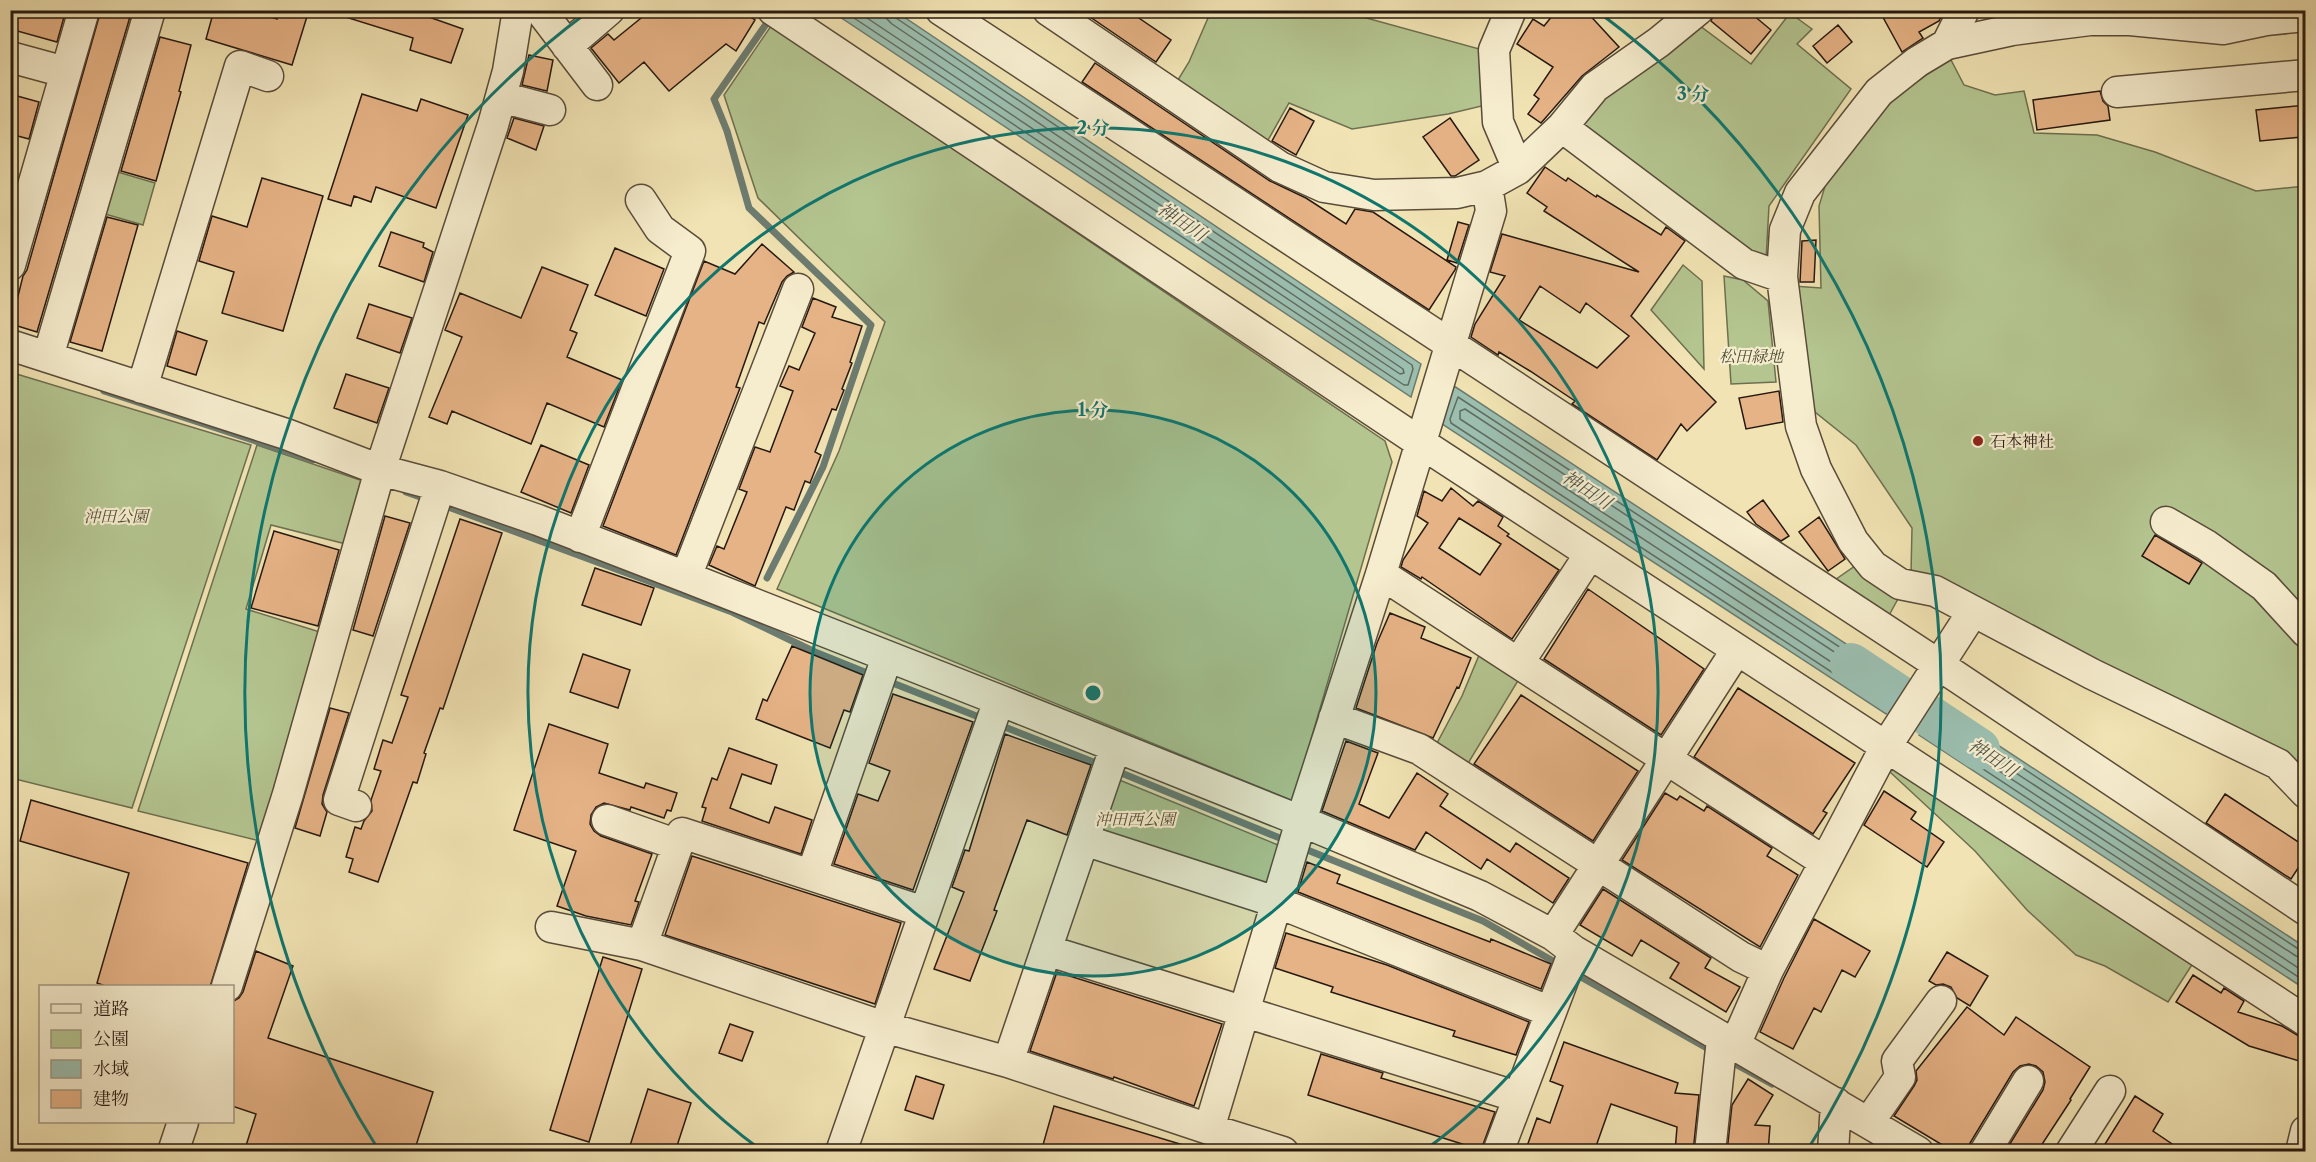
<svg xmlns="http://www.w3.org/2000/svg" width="2316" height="1162" font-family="'Libre Caslon Text','Noto Serif JP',serif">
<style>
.green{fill:#b4c590;stroke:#6d6f50;stroke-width:1.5}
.water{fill:#9bbeaf;stroke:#6c7c70;stroke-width:1.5}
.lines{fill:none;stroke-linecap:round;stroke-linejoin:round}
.shore{stroke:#606c60;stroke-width:1.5}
.stream{stroke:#6c7c70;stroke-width:7}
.river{stroke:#9bbeaf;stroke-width:42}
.building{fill:#e6b386;stroke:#261911;stroke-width:1.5;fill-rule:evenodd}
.minor-casing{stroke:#594c3a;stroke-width:33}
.minor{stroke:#f6edce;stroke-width:30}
.ring{fill:none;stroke:#0f766e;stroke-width:3}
.poi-dot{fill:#8f2418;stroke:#f6edce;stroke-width:2}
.labels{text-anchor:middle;stroke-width:4.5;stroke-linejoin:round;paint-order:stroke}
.park-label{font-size:16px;font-style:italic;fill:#514d37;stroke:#f6edce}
.poi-label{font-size:16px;fill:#261911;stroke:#f6edce;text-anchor:start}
.water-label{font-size:18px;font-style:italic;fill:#4f5348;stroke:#f6edce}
.centre{fill:#0f766e;stroke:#f6edce;stroke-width:3}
.ring-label{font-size:18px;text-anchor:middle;font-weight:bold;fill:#0f766e;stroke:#f6edce;stroke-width:4.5;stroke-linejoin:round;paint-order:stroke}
</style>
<rect width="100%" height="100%" fill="#f1e3b3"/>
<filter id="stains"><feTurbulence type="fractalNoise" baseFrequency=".00333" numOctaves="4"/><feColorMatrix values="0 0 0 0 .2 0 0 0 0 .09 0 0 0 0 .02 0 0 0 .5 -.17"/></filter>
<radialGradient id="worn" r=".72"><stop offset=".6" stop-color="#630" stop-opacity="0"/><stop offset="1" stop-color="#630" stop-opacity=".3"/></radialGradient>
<path class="green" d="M 1211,11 L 1341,11 L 1483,50 L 1486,105 L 1448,114 L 1352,129 L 1289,103 L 1263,149 L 1173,88 L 1189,62 Z
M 1790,13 L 1812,29 L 1797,44 L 1851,89 L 1769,206 L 1766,260 L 1749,257 L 1572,125 L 1614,81 L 1700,26 L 1751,64 Z
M 771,26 L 1385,441 L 1392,462 L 1293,801 L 777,589 L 839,451 L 885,322 L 758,198 L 724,95 Z
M 1950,58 L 1964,85 L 1995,95 L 2024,91 L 2034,133 L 2097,135 L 2155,152 L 2256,191 L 2305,186 L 2305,782 L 1911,574 L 1912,528 L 1856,445 L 1815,412 L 1802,354 L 1793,286 L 1821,288 L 1819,206 L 1829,173 L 1876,111 Z
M 111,170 L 155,183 L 143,225 L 98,212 Z
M 1683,265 L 1702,281 L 1704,369 L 1651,310 Z
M 1724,276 L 1743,280 L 1768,301 L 1776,382 L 1731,384 Z
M 10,372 L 251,445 L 132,808 L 11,778 Z
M 257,445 L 363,481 L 346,544 L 271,525 L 246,609 L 323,633 L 264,842 L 138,811 Z
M 1855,566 L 1899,597 L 1887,619 L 1832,582 Z
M 1480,653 L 1519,679 L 1467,765 L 1436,745 L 1462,696 Z
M 1897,764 L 2197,957 L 2168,1002 L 2105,966 L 2076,955 L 2027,910 L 1975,851 L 1890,772 Z
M 1117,779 L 1278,845 L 1266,894 L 1094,838 Z"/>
<path class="water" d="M 831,11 L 895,11 L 1421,364 L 1411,397 Z
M 1454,386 L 1907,684 L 1886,714 L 1442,424 Z
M 1937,705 L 2305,947 L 2305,989 L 1919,735 Z"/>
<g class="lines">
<path class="shore" d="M 842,10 L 1404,385 L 1408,385 L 1413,369 L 1412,365 L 896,18 L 893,10
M 855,10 L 1400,374 L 1404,373 L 1403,369 L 892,24 L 886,18 L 885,10
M 1458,397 L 1896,684 L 1897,688 L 1886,704 L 1882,705 L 1451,423 L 1450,419 Z
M 1465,409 L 1886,686 L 1887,690 L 1884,694 L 1880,694 L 1460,419 L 1460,411 Z
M 2306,951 L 2300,950 L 1942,715 L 1938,716 L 1929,730 L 1930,734 L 2306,982
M 2306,959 L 2296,956 L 1944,726 L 1940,727 L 1940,732 L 2306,973"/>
<path class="stream" d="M 104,391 L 313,460
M 406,492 L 426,499
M 451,508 L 732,612 L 815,652 L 872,675
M 767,578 L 823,467 L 871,325 L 749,208 L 727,131 L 714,99 L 771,17
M 885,680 L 984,719
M 997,724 L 1101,765
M 1114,770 L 1287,841
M 1300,847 L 1483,921 L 1560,965
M 1572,972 L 1714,1052
M 1726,1059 L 1772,1084"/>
<path class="river" d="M 1851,664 L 1979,749"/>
</g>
<path class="building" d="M 10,10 L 66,10 L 57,42 L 10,29 Z
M 101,10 L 132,10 L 37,332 L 11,324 L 23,276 L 27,270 Z
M 214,10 L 250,10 L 277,19 L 278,10 L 309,10 L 292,65 L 206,39 Z
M 339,10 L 409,10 L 463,29 L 451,63 L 410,50 L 413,38 L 339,15 Z
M 651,10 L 740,10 L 755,20 L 736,51 L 726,44 L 669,91 L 644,62 L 619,83 L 591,48 L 608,34 L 614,40 Z
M 1080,10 L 1127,10 L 1171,40 L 1156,62 Z
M 1557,10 L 1585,10 L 1619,47 L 1582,76 L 1541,123 L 1528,114 L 1539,99 L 1534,95 L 1553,67 L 1517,44 L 1533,19 L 1544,26 Z
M 1715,10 L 1747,10 L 1771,30 L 1751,54 L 1711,21 Z
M 1879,10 L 1944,10 L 1939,21 L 1919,32 L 1923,38 L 1902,52 Z
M 1838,25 L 1852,42 L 1827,63 L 1813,46 Z
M 160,37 L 191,45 L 179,91 L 181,92 L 156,181 L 121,171 Z
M 529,55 L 553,60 L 547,91 L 522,85 Z
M 1095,63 L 1270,181 L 1306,198 L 1346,224 L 1355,209 L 1373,212 L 1456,267 L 1455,270 L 1429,310 L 1082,82 Z
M 2100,91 L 2103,101 L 2108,106 L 2110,120 L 2037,130 L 2033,100 Z
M 10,94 L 39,102 L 29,139 L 10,134 Z
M 362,94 L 417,111 L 421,99 L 468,115 L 436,208 L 376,187 L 371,202 L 354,196 L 351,206 L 328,199 Z
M 2306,105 L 2306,126 L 2301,126 L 2302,137 L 2260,141 L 2256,110 Z
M 1290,108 L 1314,121 L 1296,155 L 1272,141 Z
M 514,118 L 544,126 L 536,150 L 507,138 Z
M 1450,118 L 1479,160 L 1455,176 L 1451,176 L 1423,137 Z
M 1545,167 L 1566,181 L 1568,178 L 1596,197 L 1597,195 L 1661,235 L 1666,227 L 1685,241 L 1631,316 L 1716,402 L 1687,431 L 1681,424 L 1657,460 L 1572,404 L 1575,401 L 1530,371 L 1499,352 L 1498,355 L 1471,337 L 1475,324 L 1505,276 L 1490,272 L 1502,234 L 1639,272 L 1544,211 L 1547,207 L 1527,193 ZM 1540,286 L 1580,313 L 1586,303 L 1629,336 L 1597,368 L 1519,320 Z
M 262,178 L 323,196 L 283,331 L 222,313 L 234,272 L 199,261 L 212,216 L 247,227 Z
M 107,217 L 138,225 L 102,351 L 70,342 Z
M 1458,222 L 1469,225 L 1457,263 L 1447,260 Z
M 391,232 L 424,243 L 423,247 L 433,252 L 424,282 L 379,266 Z
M 1816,240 L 1814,282 L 1800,282 L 1802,241 Z
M 762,244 L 794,272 L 787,276 L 782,282 L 764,324 L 759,322 L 736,387 L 740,388 L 676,555 L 603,526 L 704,261 L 735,274 Z
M 615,248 L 664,269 L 646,316 L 595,295 Z
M 542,267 L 588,285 L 570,330 L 577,333 L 567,357 L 622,380 L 604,427 L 547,403 L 531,444 L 452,411 L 447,424 L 429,417 L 462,337 L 445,330 L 460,293 L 521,318 Z
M 813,298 L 836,307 L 832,317 L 862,326 L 850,362 L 852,363 L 842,389 L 844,390 L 836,410 L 832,409 L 815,452 L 821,455 L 810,483 L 805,481 L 794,510 L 786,507 L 755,586 L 709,565 L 717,546 L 724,549 L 747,492 L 739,489 L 755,447 L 770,452 L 793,391 L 780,386 L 789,366 L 799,370 L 815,333 L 802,327 Z
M 369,304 L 412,318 L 400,353 L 357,338 Z
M 177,331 L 207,341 L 196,375 L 167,366 Z
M 346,374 L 389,388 L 377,423 L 334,408 Z
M 1779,391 L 1783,422 L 1746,429 L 1739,398 Z
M 541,445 L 589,465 L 571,513 L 521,492 Z
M 1451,488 L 1473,506 L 1478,501 L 1503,517 L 1498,526 L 1509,534 L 1507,536 L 1559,570 L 1512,639 L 1422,577 L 1421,579 L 1401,567 L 1403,560 L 1428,523 L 1417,516 L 1424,491 L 1442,501 ZM 1459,518 L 1501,544 L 1480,575 L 1439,548 Z
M 1763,500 L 1789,536 L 1781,541 L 1756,524 L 1747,512 Z
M 385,516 L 410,523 L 373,636 L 353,630 Z
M 1819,517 L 1845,559 L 1828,571 L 1799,532 Z
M 460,519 L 502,533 L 443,709 L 440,708 L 424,753 L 426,754 L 417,783 L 413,782 L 378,882 L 349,872 L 353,859 L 346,857 L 355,827 L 361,829 L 364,821 L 372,811 L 371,800 L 381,771 L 374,769 L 383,740 L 392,743 L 408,697 L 401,695 Z
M 274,531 L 339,550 L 318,626 L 251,608 Z
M 2155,535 L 2202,563 L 2189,584 L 2142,556 Z
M 595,568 L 654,588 L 641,625 L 582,605 Z
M 1588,589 L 1704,669 L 1661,735 L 1544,659 Z
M 1390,613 L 1425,627 L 1421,638 L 1471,658 L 1459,688 L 1457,687 L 1433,738 L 1356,708 L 1377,643 Z
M 792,646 L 863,675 L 850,712 L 844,710 L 830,748 L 756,719 L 763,699 L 767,701 Z
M 583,654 L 630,670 L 618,708 L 570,692 Z
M 1738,688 L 1855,763 L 1823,811 L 1827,813 L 1813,834 L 1694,757 Z
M 893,694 L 973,722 L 913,890 L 834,864 L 858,794 L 878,801 L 890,771 L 869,763 Z
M 1521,695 L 1638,771 L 1593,841 L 1474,764 Z
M 330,708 L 349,713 L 323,795 L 322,804 L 327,812 L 320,836 L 295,828 Z
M 549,724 L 608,744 L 599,773 L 644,788 L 646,783 L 677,793 L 671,811 L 667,810 L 664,818 L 631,807 L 630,810 L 604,803 L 596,807 L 591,815 L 590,824 L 594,831 L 601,836 L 652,854 L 635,901 L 639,902 L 631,925 L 586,916 L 557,906 L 576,851 L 514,830 Z
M 1005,734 L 1091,765 L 1067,835 L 1027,820 L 994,910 L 997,911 L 970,981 L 934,969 L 964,892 L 952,887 L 965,850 L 969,851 Z
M 1346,741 L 1378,753 L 1359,804 L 1389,818 L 1417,773 L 1448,794 L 1440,806 L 1510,852 L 1516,843 L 1569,878 L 1553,903 L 1487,859 L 1481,869 L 1426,832 L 1415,850 L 1322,811 Z
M 729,748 L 777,765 L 771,784 L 742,774 L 730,808 L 769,823 L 775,807 L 812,820 L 801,854 L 702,821 L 706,808 L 702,807 L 712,778 L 717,780 Z
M 1884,791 L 1916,812 L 1911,819 L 1944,842 L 1927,867 L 1864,825 Z
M 1665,793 L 1677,800 L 1680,796 L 1704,811 L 1707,806 L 1772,848 L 1767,856 L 1798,875 L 1760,947 L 1622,860 Z
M 2225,794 L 2306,847 L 2306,856 L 2291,879 L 2206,823 Z
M 31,800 L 248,863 L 210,987 L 108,987 L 97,983 L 129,873 L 20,841 Z
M 692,856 L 901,923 L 875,1004 L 665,935 Z
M 1307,862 L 1340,875 L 1337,883 L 1490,942 L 1491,939 L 1551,964 L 1541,989 L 1298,892 Z
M 1603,889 L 1711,958 L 1705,968 L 1740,987 L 1726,1012 L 1670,978 L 1679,963 L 1641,940 L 1632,956 L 1580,925 Z
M 1814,919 L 1870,951 L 1855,977 L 1842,970 L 1821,1012 L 1814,1008 L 1793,1049 L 1760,1032 L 1784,978 Z
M 1286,933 L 1387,965 L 1529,1022 L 1516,1055 L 1453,1036 L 1455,1031 L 1331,992 L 1333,987 L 1275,968 Z
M 256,951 L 293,966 L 268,1038 L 433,1092 L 414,1152 L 244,1152 L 256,1114 L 232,1106 L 232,1002 L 239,998 L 243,992 Z
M 1947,952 L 1988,976 L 1970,1006 L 1957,998 L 1951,987 L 1943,984 L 1936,985 L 1929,981 Z
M 603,957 L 642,969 L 589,1142 L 550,1130 Z
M 1057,972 L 1222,1024 L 1194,1106 L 1114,1077 L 1113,1079 L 1030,1051 Z
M 2193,975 L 2221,993 L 2224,988 L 2244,1001 L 2238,1012 L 2282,1026 L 2297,1035 L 2306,1038 L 2306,1063 L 2249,1046 L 2176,1002 Z
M 1967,1007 L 2004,1035 L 2016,1017 L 2090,1067 L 2070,1099 L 2071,1100 L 2037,1152 L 2005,1152 L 2043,1090 L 2045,1082 L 2043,1072 L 2036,1066 L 2029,1064 L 2020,1066 L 2013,1072 L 1970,1143 L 1968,1152 L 1954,1152 L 1894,1116 L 1914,1086 L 1917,1080 L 1916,1071 Z
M 730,1024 L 753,1032 L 742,1061 L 719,1053 Z
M 1564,1042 L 1678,1083 L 1675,1093 L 1699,1095 L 1693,1152 L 1675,1152 L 1677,1127 L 1611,1104 L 1594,1152 L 1525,1152 L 1537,1118 L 1550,1123 L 1563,1086 L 1550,1081 Z
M 1321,1054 L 1383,1073 L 1381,1078 L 1495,1112 L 1481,1150 L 1308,1095 Z
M 916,1076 L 944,1085 L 933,1119 L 905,1110 Z
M 1748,1079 L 1773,1095 L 1755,1125 L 1770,1126 L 1768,1152 L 1727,1152 L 1732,1105 Z
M 648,1089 L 691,1103 L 675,1152 L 628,1152 Z
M 2135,1096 L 2163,1114 L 2153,1131 L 2184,1152 L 2100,1152 Z
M 1054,1106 L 1190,1147 L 1189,1152 L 1041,1152 Z"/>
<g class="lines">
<g class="minor-casing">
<path id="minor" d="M 540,10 L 597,85
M 773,10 L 1421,443 L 2306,1021
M 941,10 L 1939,665 L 2306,910
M 1048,10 L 1280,167 L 1324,187 L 1374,195 L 1457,193 L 1487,186 L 1518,169 L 1562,127 L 1595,87 L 1659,42 L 1698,10
M 1511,10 L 1494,50 L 1498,122 L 1518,169
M 2264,10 L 2266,20 L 2306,16
M 2266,20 L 2223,29 L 2130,20 L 2090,20 L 2012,30 L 1947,44 L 1917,62 L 1879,92 L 1800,193 L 1785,230 L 1782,277 L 1801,426 L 1816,469 L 1853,541 L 1873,566 L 1900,584 L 1935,591 L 2092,674 L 2278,764 L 2306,793
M 1947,44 L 1964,10
M 567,46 L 609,10
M 10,57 L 65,72
M 2117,92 L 2306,75
M 501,97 L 550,110
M 1562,127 L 1744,264 L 1782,277
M 10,265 L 84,10
M 10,345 L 286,434 L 380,470 L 440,486 L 538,520 L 686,577 L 999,700 L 1301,821 L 1480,896 L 1553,935 L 1574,951 L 1918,1152
M 48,357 L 150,10
M 142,388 L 240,66 L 268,76
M 2166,522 L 2206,545 L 2264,586 L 2306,632
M 580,537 L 690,251 L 660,229 L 641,200
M 1381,574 L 1825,862
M 686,577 L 798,289
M 1519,662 L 1590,554
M 1334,718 L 1419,749 L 1741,957 L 1768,970
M 356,806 L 339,800 L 440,486
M 607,820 L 678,845
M 1084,840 L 1276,902 L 1551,1012
M 812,874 L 887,657
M 551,927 L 642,945 L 682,833 L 924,912
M 1553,935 L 1736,651
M 642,945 L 884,1027 L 1008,1062 L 1209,1129 L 1283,1152
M 1046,950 L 1518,1097
M 227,986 L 288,794 L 380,470 L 493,125 L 508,71 L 518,10
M 1735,1045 L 1768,970 L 1885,748 L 1972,613
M 1008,1062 L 1115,748
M 1869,1122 L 1900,1077 L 1897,1061 L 1941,1001
M 1209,1129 L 1301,821 L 1381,574 L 1491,211 L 1487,186
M 173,1152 L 183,1122
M 841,1152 L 999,700
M 1498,1152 L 1574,951
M 1710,1152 L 1722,1039
M 1833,1152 L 1836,1103
M 1985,1152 L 2028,1081
M 2071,1152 L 2110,1091
M 2301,1152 L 2306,1131"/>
</g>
<use href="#minor" class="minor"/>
</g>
<circle cx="1093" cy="693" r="283" fill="#0f766e" fill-opacity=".12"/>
<g class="ring">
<circle cx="1093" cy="693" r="283"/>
<path d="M761 1150A565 565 0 1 1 1425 1150"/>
<path d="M378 1149A848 848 0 0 1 589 11M1597 11A848 848 0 0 1 1808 1149"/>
</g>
<circle class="poi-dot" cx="1978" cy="441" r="6"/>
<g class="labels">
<g class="park-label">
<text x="1751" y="362">松田緑地</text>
<text x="116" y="522">沖田公園</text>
<text x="1135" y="825">沖田西公園</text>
</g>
<g class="poi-label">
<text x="1990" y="447">石本神社</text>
</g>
<g class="water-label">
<text transform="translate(1182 222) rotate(34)" y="6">神田川</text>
<text transform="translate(1587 490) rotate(33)" y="6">神田川</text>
<text transform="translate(1993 758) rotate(33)" y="6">神田川</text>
</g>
</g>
<circle cx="1093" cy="693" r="9" class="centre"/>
<g class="ring-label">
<text x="1693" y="100">3 分</text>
<text x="1093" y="134">2 分</text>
<text x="1093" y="416">1 分</text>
</g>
<rect width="2316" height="1162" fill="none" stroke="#f1e3b3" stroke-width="36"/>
<rect x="12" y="12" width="2292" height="1138" fill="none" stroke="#261911" stroke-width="3"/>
<rect x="18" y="18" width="2280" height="1126" fill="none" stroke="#261911" stroke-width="1.5"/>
<rect x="39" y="985" width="195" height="138" fill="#f6edce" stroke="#a39882" stroke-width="1.5"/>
<rect x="51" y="1004" width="30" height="9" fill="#f6edce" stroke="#a39882" stroke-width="1.5"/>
<text x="93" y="1015" font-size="18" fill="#261911">道路</text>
<rect x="51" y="1030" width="30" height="18" fill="#b4c590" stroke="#a39882" stroke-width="1.5"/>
<text x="93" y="1045" font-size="18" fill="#261911">公園</text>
<rect x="51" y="1060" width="30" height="18" fill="#9bbeaf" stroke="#a39882" stroke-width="1.5"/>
<text x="93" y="1075" font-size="18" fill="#261911">水域</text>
<rect x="51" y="1090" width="30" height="18" fill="#e6b386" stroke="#a39882" stroke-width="1.5"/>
<text x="93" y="1105" font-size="18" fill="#261911">建物</text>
<rect width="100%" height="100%" filter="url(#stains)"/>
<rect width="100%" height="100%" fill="url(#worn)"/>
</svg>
